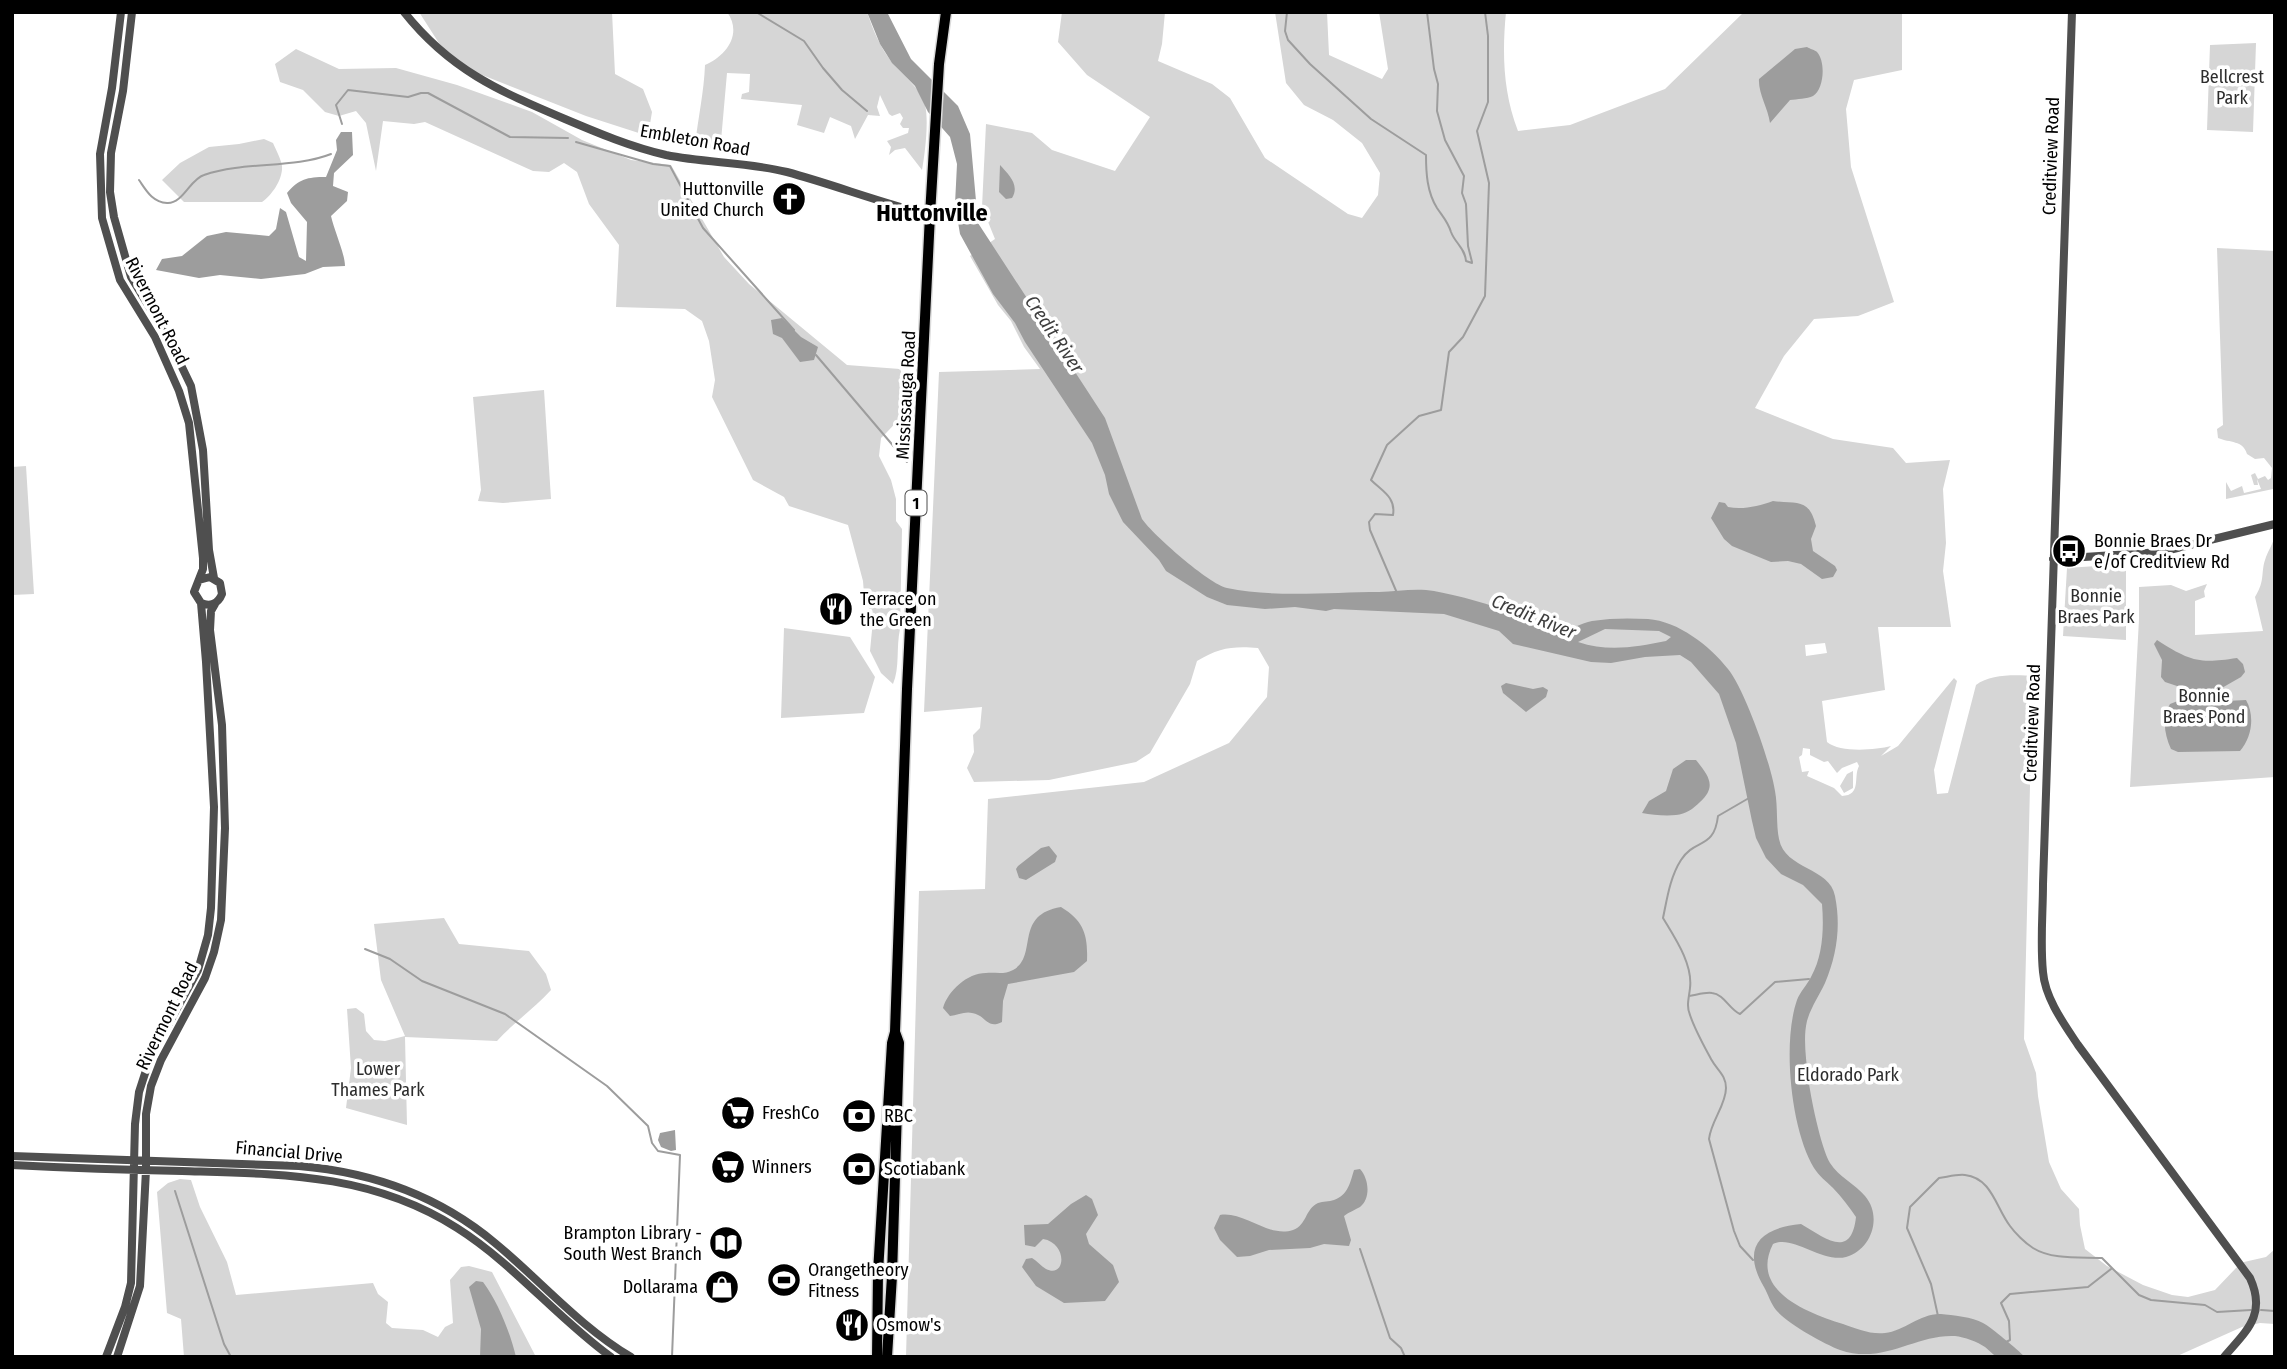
<svg xmlns="http://www.w3.org/2000/svg" width="2287" height="1369" font-family="'Fira Sans Condensed',sans-serif">
<style>
.green{fill:#d6d6d6;fill-rule:evenodd}
.water{fill:#9d9d9d;fill-rule:evenodd}
.lines{fill:none;stroke-linecap:round;stroke-linejoin:round}
.stream{stroke:#9d9d9d;stroke-width:2}
.primary-casing{stroke:#dbdbdb;stroke-width:13}
.tertiary{stroke:#4f4f4f;stroke-width:8}
.primary{stroke:#000;stroke-width:10}
.labels{text-anchor:middle;stroke-width:7;stroke-linejoin:round;paint-order:stroke}
.shield{fill:#fff;stroke:#4c4c4c;stroke-width:2}
.shield-label{font-size:16px;font-weight:bold;fill:#000}
.park-label{font-size:18px;fill:#2d2d2d;stroke:#fff}
.street-label{font-size:18px;fill:#000;stroke:#fff}
.poi-label{font-size:18px;fill:#000;stroke:#fff;text-anchor:start}
.water-label{font-size:19px;font-style:italic;fill:#3e3e3e;stroke:#fff}
.district-label{font-size:24px;font-weight:bold;fill:#000;stroke:#fff}
</style>
<rect width="100%" height="100%" fill="#fff"/>
<path class="green" d="M 419,12 L 612,12 L 615,74 L 643,89 L 652,112 L 648,136 L 586,116 L 472,71 L 444,51 Z
M 727,12 L 867,12 C 873,30 880,47 891,61 C 902,75 920,87 925,105 C 929,120 925,154 922,170 L 905,148 L 895,150 L 889,155 L 891,147 L 887,141 L 908,133 L 909,128 L 903,128 L 900,124 L 903,118 L 900,113 L 892,116 L 889,114 L 880,95 L 877,107 L 880,116 L 868,115 L 855,139 L 851,126 L 830,117 L 824,133 L 797,125 L 802,105 L 741,99 L 742,94 L 749,92 L 750,74 L 727,73 L 720,152 L 695,145 C 698,118 704,92 705,65 C 726,56 743,34 727,12 Z
M 1062,12 L 1165,12 L 1162,44 L 1158,61 L 1212,84 L 1230,98 L 1265,158 L 1348,214 L 1362,218 L 1378,195 L 1380,173 L 1362,143 L 1333,120 L 1304,105 L 1286,83 L 1275,12 L 1327,12 L 1329,55 L 1382,79 L 1388,69 L 1379,12 L 1506,12 C 1502,53 1503,92 1518,131 L 1570,125 L 1665,89 L 1744,12 L 1902,12 L 1902,70 L 1854,80 L 1846,109 L 1851,167 L 1894,302 L 1858,316 L 1814,319 L 1784,356 L 1755,408 L 1833,439 L 1893,448 L 1906,463 L 1950,460 L 1943,489 L 1946,543 L 1943,571 L 1951,627 L 1878,627 L 1885,690 L 1822,701 L 1827,742 C 1840,753 1875,750 1891,746 L 1881,756 L 1898,746 L 1954,678 L 1957,681 L 1934,770 L 1937,794 L 1948,793 L 1976,685 C 1991,673 2018,675 2036,676 L 2030,786 L 2024,1039 L 2036,1073 L 2038,1096 L 2049,1162 L 2061,1189 L 2079,1209 L 2080,1225 L 2085,1249 L 2107,1266 L 2143,1285 L 2172,1295 L 2188,1297 L 2215,1290 L 2236,1268 L 2244,1262 L 2266,1257 L 2275,1249 L 2275,1324 L 2260,1323 L 2242,1327 L 2175,1357 L 2025,1357 L 2023,1355 L 2015,1357 L 906,1357 L 919,891 L 985,889 L 988,799 L 1144,782 L 1229,743 L 1267,697 L 1269,667 L 1258,648 C 1232,646 1219,648 1197,661 L 1190,684 L 1150,753 L 1136,762 L 1049,780 L 974,782 L 967,768 L 974,752 L 973,735 L 980,728 L 982,707 L 924,712 L 939,372 L 1040,369 L 1024,347 L 1011,321 L 998,305 L 970,256 L 995,239 L 982,207 L 986,124 L 1032,133 L 1052,150 L 1115,171 L 1150,117 L 1087,75 L 1058,42 ZM 1825,643 L 1827,653 L 1806,656 L 1805,645 ZM 1803,748 L 1810,749 L 1810,755 L 1824,762 L 1828,761 L 1837,773 L 1842,768 L 1857,762 L 1859,766 C 1853,777 1862,795 1842,796 L 1834,788 L 1807,776 L 1809,771 L 1802,772 L 1799,757 L 1802,755 Z
M 2256,43 L 2253,132 L 2207,130 L 2210,45 Z
M 296,49 L 339,69 L 396,68 L 457,85 L 532,112 L 582,140 L 631,160 L 671,165 L 724,257 L 749,284 L 847,365 L 900,369 C 914,401 904,416 881,438 L 879,456 L 891,480 L 896,499 L 896,521 L 902,529 L 900,629 C 896,647 900,668 893,684 L 881,673 L 870,651 L 873,620 L 864,594 L 863,581 L 848,525 L 789,506 L 784,497 L 753,480 L 712,397 L 715,380 L 709,341 L 702,321 L 685,309 L 616,307 L 619,245 L 589,204 L 577,172 L 564,163 L 549,172 L 533,171 L 425,122 L 414,124 L 383,121 L 376,171 L 366,123 L 356,111 L 339,116 L 325,112 L 303,90 L 280,82 L 275,64 Z
M 264,139 L 273,143 C 276,150 281,159 282,166 C 283,179 272,195 262,202 L 184,202 L 162,180 L 180,163 L 209,147 L 239,144 Z
M 2217,248 L 2275,251 L 2275,496 L 2273,489 L 2226,499 L 2226,482 L 2231,491 L 2242,486 L 2244,493 L 2261,489 L 2257,479 L 2258,485 L 2254,485 L 2251,475 L 2255,473 L 2258,479 L 2265,476 L 2268,480 L 2271,478 L 2272,468 L 2264,458 L 2255,459 L 2247,454 C 2243,440 2230,443 2218,438 L 2217,429 L 2223,425 Z
M 544,390 L 551,499 L 503,503 L 478,501 L 481,490 L 473,397 Z
M 26,466 L 34,594 L 12,595 L 12,467 Z
M 2275,535 L 2275,777 L 2130,787 L 2139,619 L 2139,587 L 2171,585 L 2186,591 L 2207,584 L 2204,591 L 2205,597 L 2195,601 L 2195,635 L 2263,631 L 2255,597 C 2266,579 2260,573 2266,557 C 2269,549 2273,544 2275,535 Z
M 2126,564 L 2126,640 L 2063,636 L 2067,568 Z
M 784,628 L 850,637 L 875,677 L 864,713 L 781,718 Z
M 1853,771 L 1853,788 L 1844,793 L 1840,786 L 1847,774 Z
M 444,918 L 459,944 L 529,951 L 546,974 L 551,990 C 534,1009 514,1022 497,1041 L 405,1037 L 407,1125 L 346,1108 L 351,1068 L 347,1009 L 356,1008 L 364,1014 L 366,1031 L 374,1040 L 385,1041 L 405,1036 L 381,980 L 374,924 Z
M 180,1179 L 191,1180 L 200,1207 L 227,1262 L 236,1295 L 373,1283 L 378,1294 L 388,1302 L 386,1323 L 392,1328 L 423,1330 L 438,1337 L 445,1327 L 453,1323 L 450,1280 L 461,1267 L 469,1266 L 492,1272 L 536,1357 L 184,1357 L 181,1319 L 167,1313 L 157,1192 L 168,1183 Z"/>
<path class="water" d="M 867,12 L 887,12 L 911,59 L 958,106 L 970,134 L 978,223 L 1105,418 L 1142,519 C 1153,535 1209,584 1227,588 C 1273,598 1332,592 1379,592 C 1397,591 1418,588 1434,591 C 1459,596 1492,604 1514,614 C 1529,620 1544,630 1560,630 C 1572,630 1581,623 1592,621 C 1610,618 1630,618 1648,619 C 1678,621 1710,646 1728,669 C 1745,690 1771,764 1775,791 C 1778,807 1776,824 1779,839 C 1785,870 1830,867 1835,896 C 1841,926 1837,955 1825,983 C 1819,996 1811,1007 1807,1021 C 1803,1037 1806,1059 1808,1076 C 1810,1095 1821,1148 1830,1163 C 1839,1177 1855,1184 1865,1196 C 1883,1217 1871,1250 1846,1257 C 1822,1263 1792,1234 1773,1244 C 1749,1291 1808,1313 1843,1324 C 1855,1328 1871,1335 1885,1333 C 1904,1331 1921,1313 1941,1314 C 1952,1315 1973,1317 1983,1323 C 1991,1327 2018,1350 2025,1357 C 2017,1357 2006,1359 1998,1357 C 1994,1356 1989,1350 1985,1347 C 1978,1342 1964,1337 1955,1336 C 1915,1334 1884,1365 1840,1350 C 1823,1343 1789,1325 1776,1310 C 1771,1304 1768,1294 1764,1287 C 1741,1248 1759,1228 1801,1224 C 1824,1237 1851,1261 1856,1217 C 1849,1207 1842,1197 1833,1188 C 1826,1181 1819,1176 1814,1168 C 1791,1130 1782,1043 1797,1000 C 1800,992 1807,985 1811,977 C 1823,956 1824,928 1822,904 L 1803,885 L 1781,874 L 1766,858 L 1756,838 L 1752,821 L 1736,743 L 1719,694 L 1691,662 L 1680,655 L 1645,657 L 1611,663 L 1591,662 L 1513,644 L 1499,631 L 1444,614 L 1334,609 L 1326,611 L 1295,607 L 1265,609 L 1227,605 L 1207,597 L 1166,571 L 1159,560 L 1123,522 L 1109,494 L 1105,475 L 1092,443 L 1025,342 L 1015,323 L 993,294 L 960,234 L 955,204 L 957,164 L 950,137 L 928,112 L 915,86 L 892,63 L 880,44 ZM 1605,629 L 1659,631 L 1671,637 L 1666,641 C 1636,647 1608,652 1578,642 Z
M 1807,47 C 1810,49 1815,50 1817,52 C 1826,62 1824,89 1813,96 C 1807,99 1797,99 1790,100 L 1770,123 C 1768,108 1758,93 1759,79 L 1795,49 Z
M 341,132 L 352,132 L 353,155 L 334,173 L 333,186 L 348,192 L 347,201 L 331,216 C 334,230 345,254 345,266 L 323,267 L 305,274 L 261,279 L 220,275 L 199,278 L 156,270 L 162,259 L 182,256 L 207,236 L 226,232 L 269,236 L 276,229 L 280,208 L 286,212 L 299,257 L 306,261 L 307,222 L 291,203 L 287,193 C 299,179 307,177 326,177 L 337,150 L 336,140 Z
M 1000,165 C 1009,175 1020,185 1012,198 L 1006,199 L 999,192 Z
M 782,318 L 801,337 L 818,347 L 814,360 L 800,362 L 782,338 L 773,334 L 771,320 Z
M 1773,501 C 1798,504 1809,498 1816,526 L 1811,539 L 1813,551 L 1835,566 L 1837,570 L 1833,577 L 1822,579 L 1801,564 L 1788,561 L 1771,562 L 1732,546 L 1724,539 L 1711,518 L 1719,502 L 1725,503 L 1728,507 C 1743,510 1759,506 1773,501 Z
M 2157,640 C 2190,661 2198,664 2237,658 L 2243,664 L 2245,672 L 2241,677 L 2213,693 L 2213,697 L 2226,701 L 2246,700 C 2255,716 2252,737 2240,751 L 2178,752 L 2171,749 C 2164,734 2162,717 2170,704 L 2188,697 L 2192,691 L 2165,682 L 2161,677 L 2162,660 L 2154,644 Z
M 1506,683 L 1533,689 L 1543,687 L 1548,690 L 1546,697 L 1526,712 L 1503,693 L 1501,686 Z
M 1686,760 L 1696,760 C 1709,776 1717,787 1700,802 C 1693,809 1686,814 1676,815 C 1666,816 1652,815 1642,813 L 1649,801 L 1666,791 L 1673,769 Z
M 1049,846 L 1057,856 L 1055,862 L 1026,880 L 1019,878 L 1016,869 L 1018,866 L 1041,848 Z
M 1061,907 C 1084,921 1088,935 1087,961 L 1074,972 L 1008,984 L 1003,1001 L 1002,1022 C 987,1030 986,1015 972,1013 C 966,1011 957,1015 950,1016 L 943,1008 C 948,991 967,973 986,973 C 996,972 1004,975 1013,970 C 1039,956 1013,915 1061,907 Z
M 675,1130 L 676,1150 L 671,1151 L 661,1147 L 658,1140 L 660,1133 Z
M 1360,1169 C 1369,1179 1371,1198 1360,1207 C 1355,1210 1349,1212 1344,1216 L 1351,1240 L 1349,1246 L 1324,1244 L 1310,1248 L 1269,1250 L 1250,1256 L 1237,1257 L 1220,1240 L 1214,1228 L 1220,1215 C 1244,1211 1268,1238 1293,1230 C 1307,1225 1305,1209 1318,1203 C 1323,1201 1329,1202 1334,1200 C 1348,1195 1350,1183 1354,1170 Z
M 1086,1195 L 1092,1199 L 1098,1215 L 1086,1234 L 1089,1244 L 1113,1265 L 1119,1282 L 1105,1301 L 1064,1303 L 1036,1286 L 1022,1267 L 1026,1259 L 1032,1258 C 1037,1261 1041,1266 1046,1269 C 1066,1279 1068,1243 1043,1239 L 1035,1247 L 1025,1245 L 1024,1225 L 1048,1224 L 1071,1204 Z
M 476,1281 L 483,1282 C 498,1302 510,1332 516,1357 L 480,1357 L 481,1329 L 469,1287 Z"/>
<g class="lines">
<path class="stream" d="M 756,12 L 804,41 L 823,68 L 842,90 L 867,111
M 1287,12 L 1285,31 L 1288,40 L 1310,64 L 1371,119 L 1426,155 C 1426,173 1427,192 1437,208 C 1443,217 1448,222 1451,232 C 1455,243 1465,248 1466,261 L 1472,263
M 1427,12 L 1434,69 L 1438,84 L 1437,111 L 1445,140 L 1464,176 L 1462,193 L 1466,204 L 1468,246 L 1472,262
M 342,124 L 336,105 L 348,90 L 408,97 L 421,93 L 428,93 L 510,137 L 568,138
M 576,142 L 653,164 L 670,166 L 703,228 L 794,330
M 139,180 C 146,190 152,202 167,203 C 183,204 190,179 204,175 C 245,161 293,169 331,154
M 816,355 L 907,462
M 1397,593 L 1370,530 L 1369,522 L 1375,514 L 1393,515 C 1396,497 1382,491 1371,480 L 1387,445 L 1419,416 L 1441,410 L 1449,352 L 1463,337 L 1485,296 L 1489,183 L 1477,131 L 1488,102 L 1488,36 L 1485,12
M 1749,798 L 1718,816 C 1714,850 1695,838 1681,860 C 1670,877 1667,899 1663,918 C 1675,938 1693,964 1690,988 C 1689,998 1686,1006 1690,1015 C 1695,1030 1704,1046 1711,1059 C 1717,1070 1726,1075 1726,1088 C 1726,1105 1711,1121 1709,1139 L 1734,1231 L 1740,1246 L 1753,1260
M 365,949 L 390,959 L 422,981 L 505,1014 L 607,1086 L 648,1126 L 652,1143 L 658,1151 L 680,1155 L 672,1357
M 1689,996 C 1696,995 1705,992 1712,993 C 1724,994 1729,1009 1740,1014 L 1775,982 L 1809,979
M 175,1191 L 224,1344 L 231,1357
M 1360,1249 L 1390,1338 L 1401,1348 L 1405,1357
M 2261,1310 L 2275,1311
M 1938,1316 L 1931,1284 L 1907,1228 L 1910,1207 L 1939,1178 C 1947,1177 1957,1174 1965,1175 C 1992,1178 1996,1208 2010,1226 C 2015,1233 2025,1243 2033,1248 C 2052,1260 2080,1257 2102,1258 L 2139,1295 L 2151,1300 L 2205,1305 L 2217,1312 L 2251,1310
M 2006,1342 L 2010,1340 L 2009,1321 L 2001,1303 L 2010,1294 L 2088,1287 L 2111,1269"/>
<g class="primary-casing">
<path id="primary" d="M 877,1357 L 878,1272 L 892,1043 L 895,1032 L 907,689 L 930,215 L 939,64 L 946,12
M 887,1357 L 892,1276 L 899,1043 L 895,1032"/>
</g>
<path class="tertiary" d="M 121,12 L 112,88 L 100,154 L 102,218 L 120,280 L 155,337 L 179,391 L 189,423 L 203,558 L 203,569 L 194,592 L 201,603 C 210,607 218,604 222,594 L 220,583 L 210,577 L 199,580
M 132,12 L 123,91 L 111,153 L 110,192 L 114,217 L 131,277 L 168,338 L 191,386 L 203,450 L 209,550 L 214,578
M 404,12 C 450,70 499,91 565,119 C 598,133 631,147 666,155 C 705,163 747,162 787,172 C 835,185 881,203 930,215
M 2072,12 L 2043,884 C 2043,912 2040,943 2043,972 C 2045,998 2064,1024 2078,1045 L 2250,1278 C 2267,1315 2246,1331 2224,1357
M 2053,559 L 2161,552 L 2275,524
M 12,1156 L 299,1166 C 371,1172 439,1196 495,1243 C 541,1281 579,1326 631,1357
M 12,1165 C 69,1168 125,1170 182,1171 C 280,1174 371,1173 457,1228 C 514,1264 557,1318 611,1357
M 106,1357 L 125,1307 L 131,1283 L 135,1124 L 139,1092 L 150,1058 L 198,970 L 208,935 L 211,908 L 214,807 L 206,662 L 201,603
M 117,1357 L 140,1286 L 146,1170 L 146,1114 L 151,1086 L 161,1060 L 205,978 L 214,952 L 221,920 L 225,828 L 222,725 L 210,630 L 211,611 L 215,604"/>
<use href="#primary" class="primary"/>
</g>
<defs>
<g id="church-disc" transform="scale(1.75)"><circle r="9.5" fill="#000" stroke="#fff"/><path d="M-1.2-6h2.4v3.5h3.3v2.4h-3.3V6h-2.4V-.1h-3.3v-2.4h3.3Z" fill="#fff"/></g>
<g id="bus-disc" transform="scale(1.75)"><circle r="9.5" fill="#000" stroke="#fff"/><path d="M-5-6H5V4H4V6H2V4H-2V6H-4V4H-5ZM-3.5-4V0h7V-4ZM-3.5 1.2v1.5H-2V1.2ZM2 1.2v1.5H3.5V1.2Z" fill="#fff"/></g>
<g id="restaurant-disc" transform="scale(1.75)"><circle r="9.5" fill="#000" stroke="#fff"/><path d="M-5-6h1v4h1v-4h1v4h1v-4h1v5L-1.5 .5V6h-2V.5L-5-1ZM5-6V6H3V1.5H1.5Q1.5-4 5-6Z" fill="#fff"/></g>
<g id="supermarket-disc" transform="scale(1.75)"><circle r="9.5" fill="#000" stroke="#fff"/><path d="M-6-5.5h2.5l.6 2H6L4.5 2H-2.5L-4.4-4H-6ZM-1.5 3.2a1.3 1.3 0 1 0 .1 0ZM3 3.2a1.3 1.3 0 1 0 .1 0Z" fill="#fff"/></g>
<g id="bank-disc" transform="scale(1.75)"><circle r="9.5" fill="#000" stroke="#fff"/><path d="M-6-4H6V4H-6ZM0-2.3a2.3 2.3 0 1 0 0 4.6a2.3 2.3 0 1 0 0-4.6Z" fill="#fff"/></g>
<g id="library-disc" transform="scale(1.75)"><circle r="9.5" fill="#000" stroke="#fff"/><path d="M-6-4Q-3-5.5-.7-3.5V5Q-3 3-6 4ZM6-4Q3-5.5 .7-3.5V5Q3 3 6 4Z" fill="#fff"/></g>
<g id="stadium-disc" transform="scale(1.75)"><circle r="9.5" fill="#000" stroke="#fff"/><path d="M0-5a6.5 5 0 1 0 0 10a6.5 5 0 1 0 0-10ZM-3.5-1.8h7v3.6h-7Z" fill="#fff"/></g>
<g id="shop-disc" transform="scale(1.75)"><circle r="9.5" fill="#000" stroke="#fff"/><path d="M-5-2.5h2.3a2.7 3.5 0 0 1 5.4 0H5L5.5 6h-11ZM-1.5-2.5h3a1.5 2.3 0 0 0-3 0Z" fill="#fff"/></g>
</defs>
<g fill-rule="evenodd">
<use href="#church-disc" x="789" y="199"/>
<use href="#bus-disc" x="2069" y="551"/>
<use href="#restaurant-disc" x="836" y="609"/>
<use href="#supermarket-disc" x="738" y="1113"/>
<use href="#bank-disc" x="859" y="1116"/>
<use href="#supermarket-disc" x="728" y="1167"/>
<use href="#bank-disc" x="859" y="1169"/>
<use href="#library-disc" x="726" y="1243"/>
<use href="#stadium-disc" x="784" y="1280"/>
<use href="#shop-disc" x="722" y="1287"/>
<use href="#restaurant-disc" x="852" y="1325"/>
</g>
<g class="labels">
<rect class="shield" x="905.5" y="490.5" width="21" height="25" rx="5"/>
<g class="shield-label">
<text x="916" y="509">1</text>
</g>
<g class="park-label">
<text x="2232" y="83">Bellcrest<tspan x="2232" dy="21">Park</tspan></text>
<text x="2096" y="602">Bonnie<tspan x="2096" dy="21">Braes Park</tspan></text>
<text x="2204" y="702">Bonnie<tspan x="2204" dy="21">Braes Pond</tspan></text>
<text x="378" y="1075">Lower<tspan x="378" dy="21">Thames Park</tspan></text>
<text x="1848" y="1081">Eldorado Park</text>
</g>
<g class="street-label">
<text transform="translate(695 140) rotate(10)" y="6">Embleton Road</text>
<text transform="translate(2051 156) rotate(-88)" y="6">Creditview Road</text>
<text transform="translate(157 311) rotate(63)" y="6">Rivermont Road</text>
<text transform="translate(906 395) rotate(-87)" y="6">Mississauga Road</text>
<text transform="translate(2032 723) rotate(-88)" y="6">Creditview Road</text>
<text transform="translate(167 1016) rotate(-64)" y="6">Rivermont Road</text>
<text transform="translate(289 1152) rotate(5)" y="6">Financial Drive</text>
</g>
<g class="poi-label">
<text x="764" y="195" text-anchor="end">Huttonville<tspan x="764" dy="21">United Church</tspan></text>
<text x="2094" y="547">Bonnie Braes Dr<tspan x="2094" dy="21">e/of Creditview Rd</tspan></text>
<text x="860" y="605">Terrace on<tspan x="860" dy="21">the Green</tspan></text>
<text x="762" y="1119">FreshCo</text>
<text x="884" y="1122">RBC</text>
<text x="752" y="1173">Winners</text>
<text x="884" y="1175">Scotiabank</text>
<text x="702" y="1239" text-anchor="end">Brampton Library -<tspan x="702" dy="21">South West Branch</tspan></text>
<text x="808" y="1276">Orangetheory<tspan x="808" dy="21">Fitness</tspan></text>
<text x="698" y="1293" text-anchor="end">Dollarama</text>
<text x="876" y="1331">Osmow's</text>
</g>
<g class="water-label">
<text transform="translate(1055 334) rotate(56)" y="7">Credit River</text>
<text transform="translate(1534 616) rotate(22)" y="7">Credit River</text>
</g>
<g class="district-label">
<text x="932" y="221">Huttonville</text>
</g>
</g>
<rect width="2287" height="1369" fill="none" stroke="#000000" stroke-width="28"/>
</svg>
